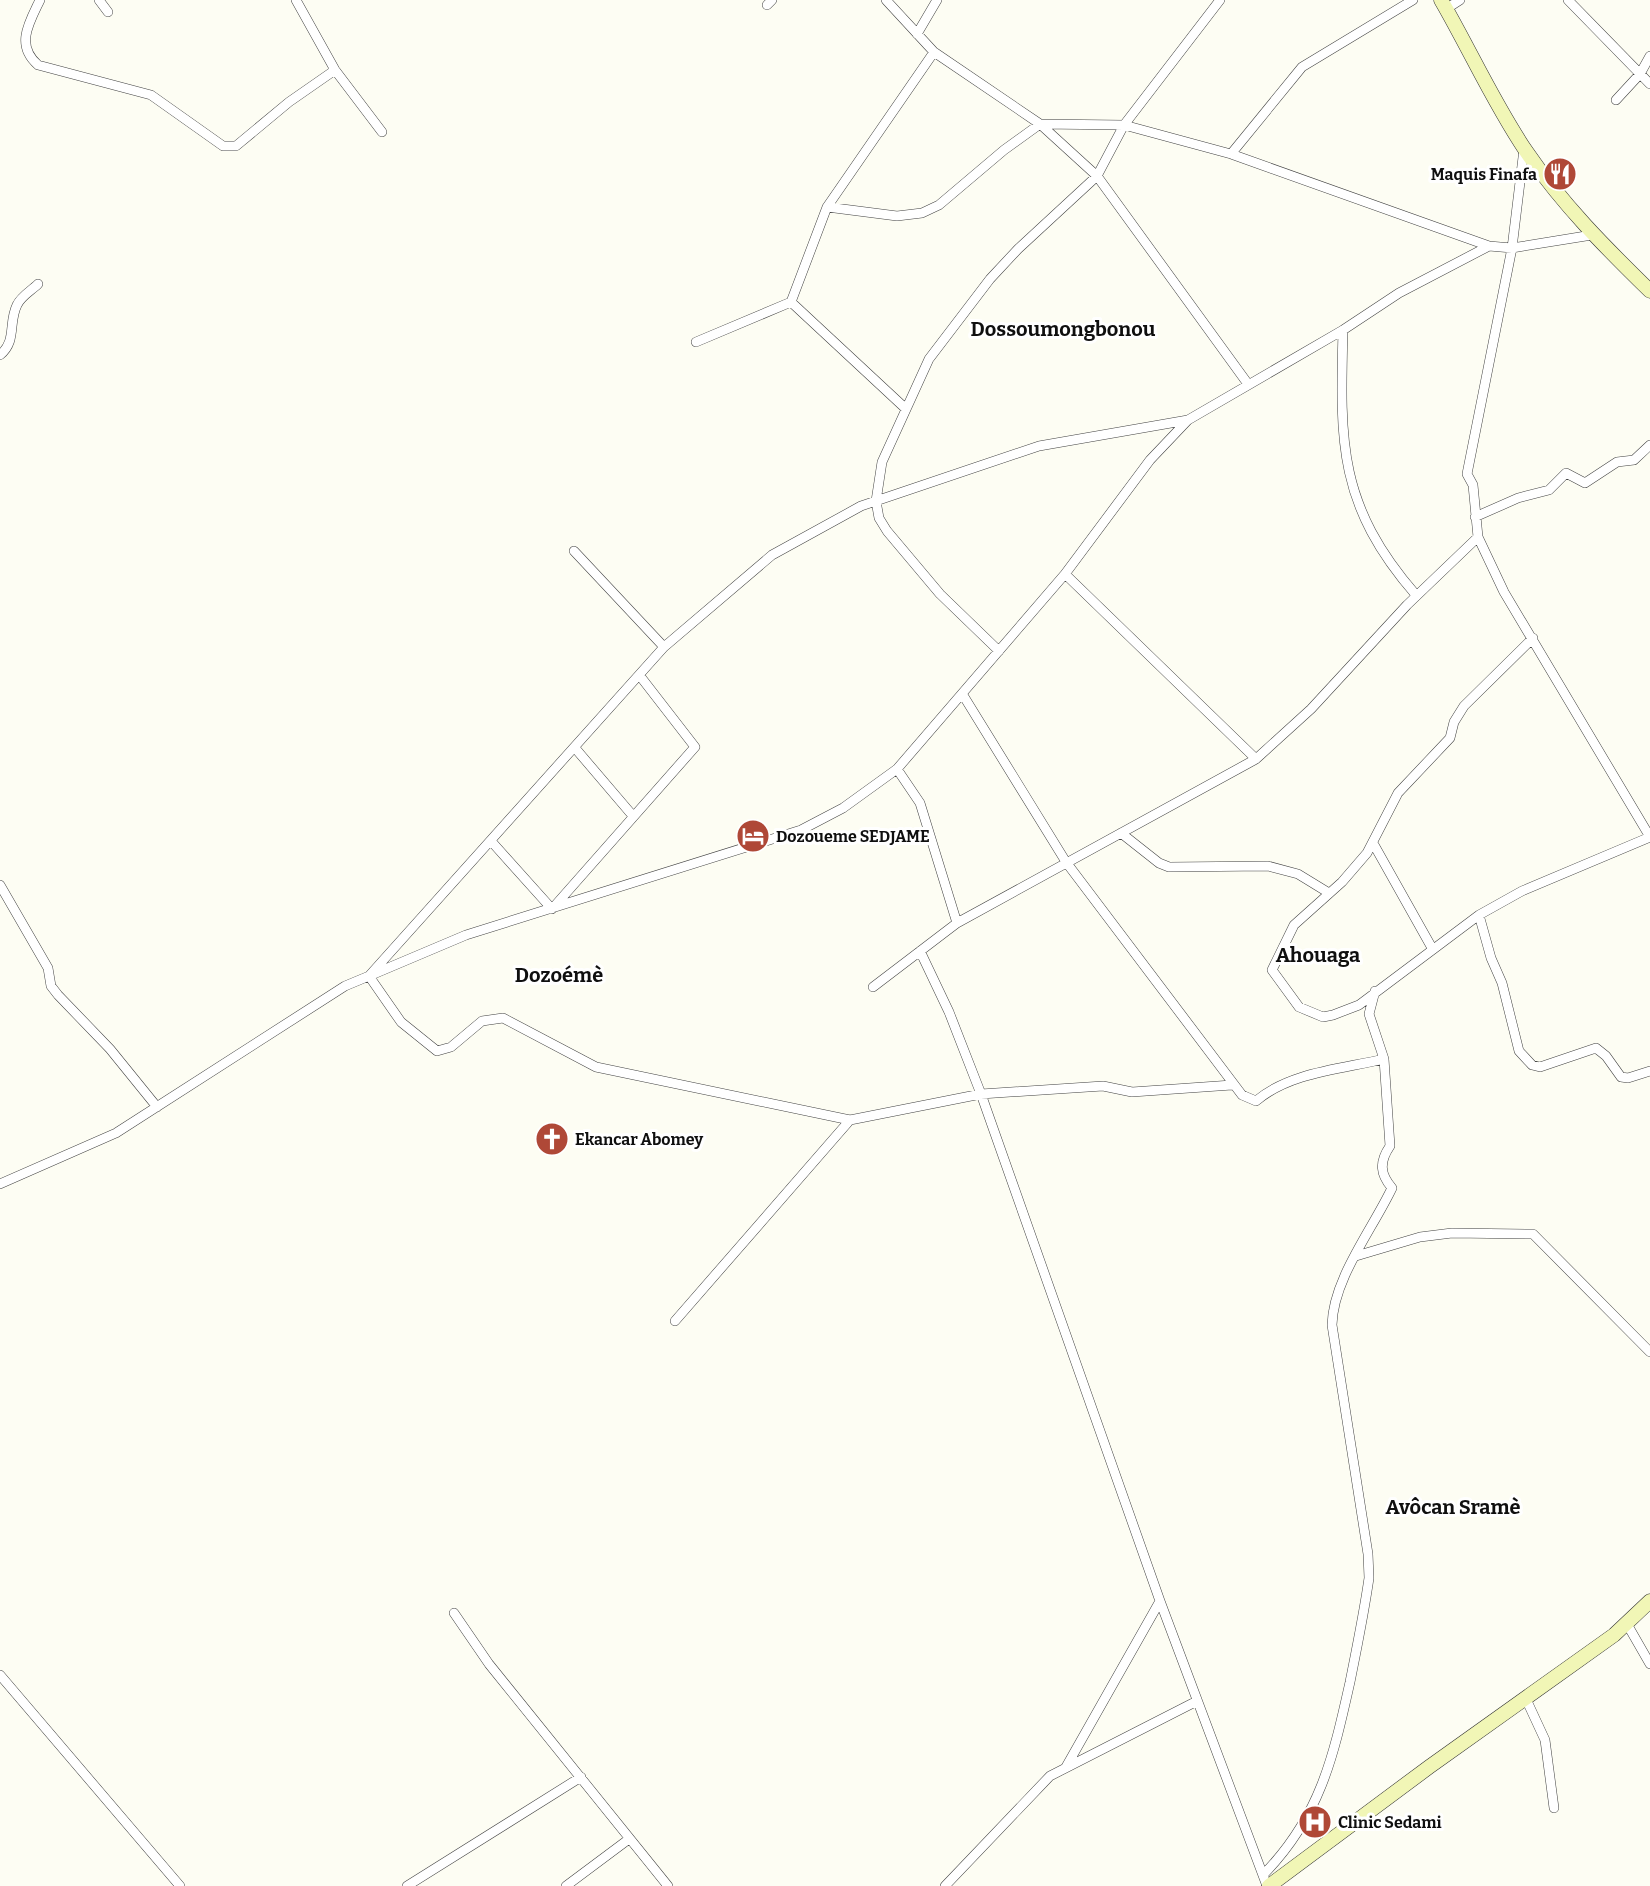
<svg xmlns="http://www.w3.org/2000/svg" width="1650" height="1886" font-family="Bitter,serif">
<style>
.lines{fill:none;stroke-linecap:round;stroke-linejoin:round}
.street-casing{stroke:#424242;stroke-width:10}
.secondary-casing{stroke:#313131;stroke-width:15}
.street{stroke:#fff;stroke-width:9}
.secondary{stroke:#f1f6b6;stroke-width:14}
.labels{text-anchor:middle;stroke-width:6;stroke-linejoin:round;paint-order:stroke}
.poi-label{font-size:16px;font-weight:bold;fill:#0f0f0f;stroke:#fff;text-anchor:start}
.quarter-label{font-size:20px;font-weight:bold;fill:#0f0f0f;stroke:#fff}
</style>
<rect width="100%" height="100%" fill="#fdfdf3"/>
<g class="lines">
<g class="street-casing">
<path id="street" d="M 40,0 C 29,23 15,45 38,65 L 151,95 L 223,146 L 236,146 L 289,102 L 335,70
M 99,0 L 108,12
M 296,0 L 335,70 L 382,132
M 886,0 L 934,52 L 1040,124 L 1097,176 L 1248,384
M 1568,0 L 1650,84
M 767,5 L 772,0
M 1446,9 L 1460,0
M 917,34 L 937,0
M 1616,100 L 1640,74 L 1650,56
M 1524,149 L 1512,248 L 1467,474 L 1473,485 L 1478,537 L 1504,592 L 1650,837
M 1231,154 L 1302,67 L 1413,0
M 827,207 L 897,216 L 922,213 L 939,205 L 1004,150 L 1040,124 L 1124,125 L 1231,154 L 1489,246
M 791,302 L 905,408
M 1343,330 C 1340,443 1338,505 1416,595
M 696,342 L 791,302 L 827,207 L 934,52
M 0,355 C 17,341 8,323 17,305 C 21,296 31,291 38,284
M 1188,420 L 1150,460 L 1065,574 L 897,769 L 843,808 L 801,830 L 466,935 L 369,976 L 401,1022 L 437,1051 L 451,1047 L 482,1021 L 503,1018 L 596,1067 L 850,1120 L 981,1094 L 1103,1086 L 1132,1092 L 1232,1085
M 1475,517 L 1518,498 L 1549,490 L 1566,473 L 1585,483 L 1617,462 L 1634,460 L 1650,445
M 574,551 L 664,647
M 1065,574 L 1256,759
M 1533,638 L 1464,706 L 1454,722 L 1450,738 L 1398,793 L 1367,853 L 1342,882 L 1294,925 L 1272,970 L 1299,1007 L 1323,1017 L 1333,1015 L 1359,1005 L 1479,915 L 1522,891 L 1650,837
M 999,651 L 940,594 L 887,531 L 879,518 L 876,501 L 882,462 L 929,359 L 990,279 L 1018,249 L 1097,176 L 1124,125 L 1220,0
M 963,695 L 1066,862 L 1242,1095 L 1256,1101 C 1290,1072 1342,1069 1384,1059
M 575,748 L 633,816
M 897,769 L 920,803 L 957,923
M 1121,833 L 1159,863 L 1169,867 L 1268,866 L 1298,874 L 1329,893
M 491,841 L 552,909 L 695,747 L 640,676
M 1373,843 L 1432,948
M 0,885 L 48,968 L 51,986 L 58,995 L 110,1049 L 157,1107
M 1479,915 L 1491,958 L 1502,983 L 1519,1051 L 1532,1065 L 1540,1067 L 1596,1048 L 1606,1056 L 1621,1077 L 1628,1078 L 1650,1071
M 920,951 L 949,1012 L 981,1094 L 1160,1601 L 1267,1886
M 873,987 L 957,923 L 1256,759 L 1311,709 L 1407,605 L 1478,537
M 0,1184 L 116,1133 L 345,986 L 369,976 L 664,647 L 772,555 L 861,506 L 1039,446 L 1188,420 L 1343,330 L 1399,293 L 1489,246 L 1512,248 L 1592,235
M 1356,1256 L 1420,1237 L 1452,1233 L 1533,1234 L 1650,1352
M 675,1321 L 850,1120
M 454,1613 L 489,1664 L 668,1886
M 1627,1624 L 1650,1664
M 0,1675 L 180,1886
M 1526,1699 L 1545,1740 L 1554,1808
M 1066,1767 L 1160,1601
M 1263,1875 C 1320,1817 1333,1758 1350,1682 C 1357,1647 1364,1613 1369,1578 L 1368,1554 L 1332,1325 C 1333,1279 1372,1230 1392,1188 C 1380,1174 1379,1162 1390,1146 L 1384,1059 L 1369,1014 L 1375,991
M 407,1886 L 581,1777
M 566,1886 L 629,1839
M 945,1886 L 1050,1776 L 1197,1701"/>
</g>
<g class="secondary-casing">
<path id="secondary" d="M 1441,0 C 1470,50 1494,104 1526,151 C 1562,204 1605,247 1650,291
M 1269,1886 L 1429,1767 L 1614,1635 L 1650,1601"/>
</g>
<use href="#street" class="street"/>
<use href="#secondary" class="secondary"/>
</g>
<defs>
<g id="restaurant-disc" transform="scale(1.725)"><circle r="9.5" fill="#af4837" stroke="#fff"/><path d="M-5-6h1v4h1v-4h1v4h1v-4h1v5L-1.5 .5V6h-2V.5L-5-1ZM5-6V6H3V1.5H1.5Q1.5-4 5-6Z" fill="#fff"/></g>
<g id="hotel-disc" transform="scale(1.725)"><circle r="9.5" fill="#af4837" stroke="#fff"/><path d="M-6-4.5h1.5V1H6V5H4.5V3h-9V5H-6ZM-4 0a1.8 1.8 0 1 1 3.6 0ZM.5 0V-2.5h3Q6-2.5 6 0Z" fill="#fff"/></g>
<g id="church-disc" transform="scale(1.725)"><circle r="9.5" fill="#af4837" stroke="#fff"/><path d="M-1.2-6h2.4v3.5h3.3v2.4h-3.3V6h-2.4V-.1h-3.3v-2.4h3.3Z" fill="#fff"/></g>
<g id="hospital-disc" transform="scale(1.725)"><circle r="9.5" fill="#af4837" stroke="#fff"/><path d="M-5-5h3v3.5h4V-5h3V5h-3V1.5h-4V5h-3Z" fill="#fff"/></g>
</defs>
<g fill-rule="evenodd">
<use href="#restaurant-disc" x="1560" y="174"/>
<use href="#hotel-disc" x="753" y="836"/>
<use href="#church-disc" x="552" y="1139"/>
<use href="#hospital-disc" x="1315" y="1822"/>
</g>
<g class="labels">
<g class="poi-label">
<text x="1537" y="180" text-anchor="end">Maquis Finafa</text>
<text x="776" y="842">Dozoueme SEDJAME</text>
<text x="575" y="1145">Ekancar Abomey</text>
<text x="1338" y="1828">Clinic Sedami</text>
</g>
<g class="quarter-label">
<text x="1063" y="336">Dossoumongbonou</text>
<text x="1318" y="962">Ahouaga</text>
<text x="559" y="982">Dozoémè</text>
<text x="1453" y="1514">Avôcan Sramè</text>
</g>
</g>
</svg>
